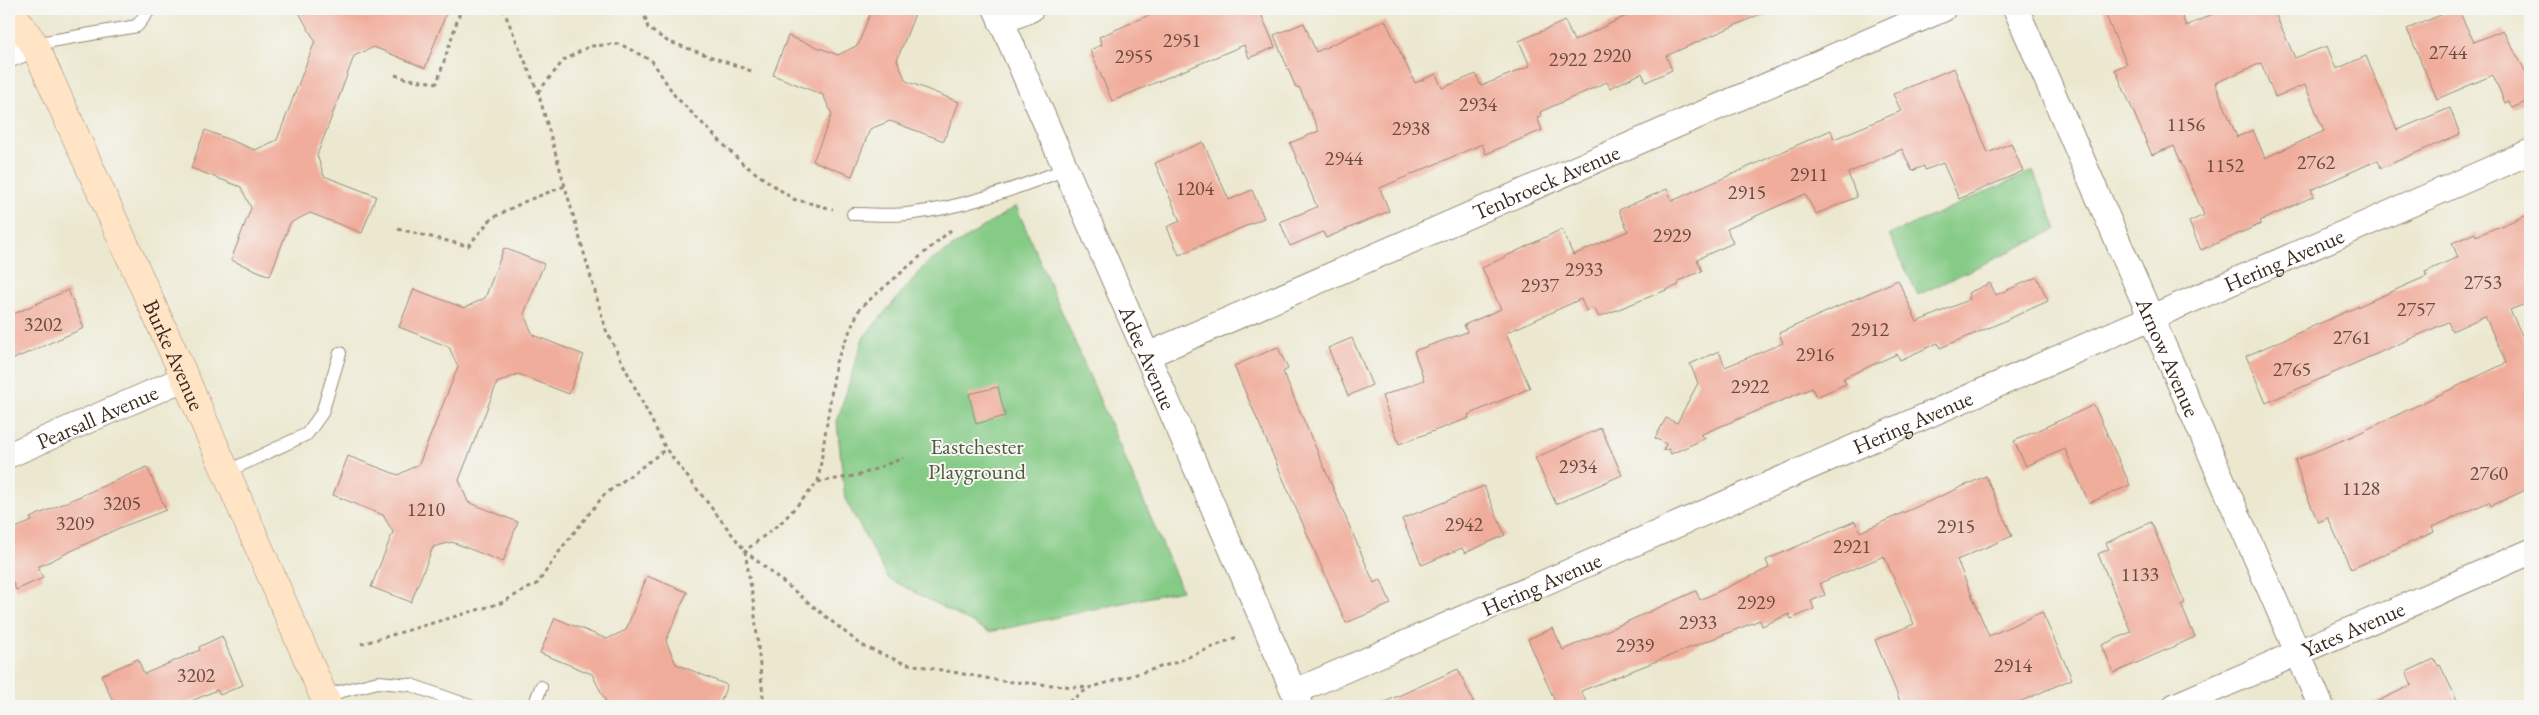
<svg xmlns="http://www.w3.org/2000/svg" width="2539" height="715" font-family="'EB Garamond',serif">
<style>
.green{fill:#85cb86;stroke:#607a52}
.building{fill:#f1ad9c;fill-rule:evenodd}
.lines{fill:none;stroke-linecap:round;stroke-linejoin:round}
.service-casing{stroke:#948977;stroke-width:14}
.minor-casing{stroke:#948977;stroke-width:27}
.secondary-casing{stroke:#948977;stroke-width:29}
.path{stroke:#948977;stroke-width:3;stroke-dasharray:4 4;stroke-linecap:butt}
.service{stroke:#fff;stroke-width:12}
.minor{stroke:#fff;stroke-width:25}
.secondary{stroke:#ffe4c6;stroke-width:28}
.labels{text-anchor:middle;stroke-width:4;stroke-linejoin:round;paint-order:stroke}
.number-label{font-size:20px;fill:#684b3e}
.street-label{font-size:22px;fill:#3b2a1e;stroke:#f6f6f2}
.park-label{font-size:22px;fill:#515a3d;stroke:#f6f6f2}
</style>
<rect width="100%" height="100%" fill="#f6f6f2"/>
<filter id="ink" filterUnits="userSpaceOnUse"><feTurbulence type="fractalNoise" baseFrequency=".02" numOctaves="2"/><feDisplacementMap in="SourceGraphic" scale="10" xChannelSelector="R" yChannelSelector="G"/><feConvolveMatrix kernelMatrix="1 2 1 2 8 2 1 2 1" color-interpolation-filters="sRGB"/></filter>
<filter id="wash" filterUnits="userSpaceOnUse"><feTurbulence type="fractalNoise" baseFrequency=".0096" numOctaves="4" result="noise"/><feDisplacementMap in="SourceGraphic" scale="20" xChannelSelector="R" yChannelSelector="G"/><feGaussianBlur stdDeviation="1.12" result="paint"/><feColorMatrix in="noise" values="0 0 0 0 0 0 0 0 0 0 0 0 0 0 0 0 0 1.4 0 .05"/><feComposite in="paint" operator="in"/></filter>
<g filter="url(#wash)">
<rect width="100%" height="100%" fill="#ece8d0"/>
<path class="green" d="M 2033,171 L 2057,229 L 1918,295 L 1889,235 Z
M 1016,206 L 1182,590 L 989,632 L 888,578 L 845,499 L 837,422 L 863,338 L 926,264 Z"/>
<g id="blocks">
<path class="building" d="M 297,9 L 448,9 L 425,68 L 374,47 L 354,56 L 335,108 L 317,155 L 324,176 L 376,196 L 362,233 L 310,213 L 290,223 L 270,276 L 231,260 L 251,208 L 241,187 L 191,168 L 205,130 L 255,150 L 277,140 L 315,41 Z
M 872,9 L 917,9 L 897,60 L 906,81 L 959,102 L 944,141 L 890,121 L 870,129 L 852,176 L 813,161 L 832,114 L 823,95 L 773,75 L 788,36 L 838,55 L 858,45 Z
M 1163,9 L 1259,9 L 1275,47 L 1249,58 L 1244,45 L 1112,101 L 1090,50 L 1102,45 L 1099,37 Z
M 1641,9 L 1772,9 L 1666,56 L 1672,70 L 1646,82 L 1642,73 L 1610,88 L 1607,82 L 1540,112 L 1541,116 L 1537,117 L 1542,130 L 1486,154 L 1482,144 L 1380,188 L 1389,211 L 1326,238 L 1323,232 L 1290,246 L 1280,222 L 1317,207 L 1290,143 L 1319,131 L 1299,87 L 1296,88 L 1274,35 L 1304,23 L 1316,52 L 1385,20 L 1415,83 L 1436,74 L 1442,88 L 1476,74 L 1481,86 L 1530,66 L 1519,41 L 1565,21 L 1574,41 Z
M 2103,9 L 2179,9 L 2186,26 L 2224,9 L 2273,9 L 2295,58 L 2327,46 L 2336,69 L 2366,56 L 2397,130 L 2450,108 L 2460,134 L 2381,168 L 2378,160 L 2311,190 L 2314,196 L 2260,221 L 2261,224 L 2201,250 L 2189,222 L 2204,215 L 2174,146 L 2152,155 L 2115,69 L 2127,64 ZM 2261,63 L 2275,97 L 2305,85 L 2324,131 L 2265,158 L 2253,130 L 2237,137 L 2215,83 Z
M 2455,9 L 2458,9 L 2474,42 L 2503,30 L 2530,80 L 2530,100 L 2512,108 L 2509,101 L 2505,103 L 2493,75 L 2437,99 L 2407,29 Z
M 1954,68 L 1988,153 L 2011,143 L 2023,171 L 1959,199 L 1943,163 L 1925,170 L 1924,166 L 1912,171 L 1902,149 L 1848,173 L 1857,197 L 1816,214 L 1805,194 L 1727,229 L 1733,243 L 1697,259 L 1702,271 L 1678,281 L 1679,285 L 1599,317 L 1594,308 L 1586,311 L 1581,299 L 1506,333 L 1530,388 L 1468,415 L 1469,418 L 1399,444 L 1382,396 L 1424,380 L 1414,351 L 1467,332 L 1464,325 L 1501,309 L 1482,268 L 1562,229 L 1573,255 L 1628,231 L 1619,210 L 1667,189 L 1672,201 L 1831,130 L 1834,139 L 1901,111 L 1893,94 Z
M 1203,142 L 1229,200 L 1252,190 L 1264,218 L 1179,255 L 1167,227 L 1180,221 L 1155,163 Z
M 2530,214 L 2530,302 L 2510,310 L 2530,352 L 2530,488 L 2491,506 L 2489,502 L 2432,527 L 2434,532 L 2351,569 L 2328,518 L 2318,522 L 2304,489 L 2295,460 L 2355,435 L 2506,363 L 2485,316 L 2452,331 L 2448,322 L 2266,403 L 2246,356 L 2427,276 L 2425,272 L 2458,257 L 2452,243 L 2475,233 L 2476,236 Z
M 504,248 L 544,264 L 524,314 L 533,335 L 584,355 L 569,394 L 518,374 L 497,383 L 459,480 L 468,502 L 518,522 L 503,562 L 452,542 L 433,547 L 411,602 L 371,587 L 393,532 L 383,515 L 333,495 L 348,456 L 398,475 L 419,464 L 458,367 L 449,347 L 399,327 L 414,289 L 464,308 L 485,298 Z
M 2037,277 L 2048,301 L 1991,327 L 1940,348 L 1938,343 L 1900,360 L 1897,354 L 1843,378 L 1846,384 L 1816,397 L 1812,388 L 1700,435 L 1706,438 L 1671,454 L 1669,449 L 1663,451 L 1666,444 L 1655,438 L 1666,418 L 1677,423 L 1698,383 L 1690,364 L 1719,351 L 1725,367 L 1783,343 L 1779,333 L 1898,280 L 1917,322 L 1970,299 L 1968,293 L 1990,283 L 1996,295 Z
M 68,290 L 84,328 L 9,361 L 9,316 Z
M 1352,338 L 1372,385 L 1348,396 L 1328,348 Z
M 1278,347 L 1288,369 L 1283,372 L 1374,583 L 1381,580 L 1391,604 L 1346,623 L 1234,366 Z
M 998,387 L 1005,416 L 976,424 L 969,394 Z
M 2094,405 L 2130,485 L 2089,503 L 2065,449 L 2026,466 L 2014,441 Z
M 1601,428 L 1622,475 L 1556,504 L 1535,458 Z
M 147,467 L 166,510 L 119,528 L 38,567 L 43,578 L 16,590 L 9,573 L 9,531 L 32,521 L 30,518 Z
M 1986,476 L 2012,536 L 1957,560 L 1989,636 L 2042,612 L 2072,679 L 2010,706 L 1902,706 L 1875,640 L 1914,624 L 1884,556 L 1820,583 L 1825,595 L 1811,601 L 1814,609 L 1791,619 L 1789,614 L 1762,626 L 1760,620 L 1581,691 L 1588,706 L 1557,706 L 1528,639 L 1553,628 L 1563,650 L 1696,591 L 1700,600 L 1769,568 L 1766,560 L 1855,521 L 1860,532 Z
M 1484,486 L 1505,535 L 1465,553 L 1462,548 L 1422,565 L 1402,519 Z
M 2151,522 L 2185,603 L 2181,605 L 2195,637 L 2114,673 L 2102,645 L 2131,632 L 2098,554 L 2109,549 L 2106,543 Z
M 647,576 L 687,592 L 666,641 L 676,664 L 727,685 L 719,706 L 667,706 L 658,703 L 649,706 L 608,706 L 592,674 L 540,653 L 555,618 L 607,639 L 626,630 Z
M 222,636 L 243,685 L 220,695 L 217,690 L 180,706 L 115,706 L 101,675 L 138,659 L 144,674 L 200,650 L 199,647 Z
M 2434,659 L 2438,666 L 2440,665 L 2460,706 L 2367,706 L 2412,685 L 2406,672 Z
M 1458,669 L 1475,706 L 1376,706 Z"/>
</g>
</g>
<g filter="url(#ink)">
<use href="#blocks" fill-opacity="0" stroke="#948977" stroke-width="1"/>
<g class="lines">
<g class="service-casing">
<path id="service" d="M 34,44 L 137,26 L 150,9
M 853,214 C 871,214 890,216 907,214 C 962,208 1015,189 1066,169
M 226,472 L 307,434 L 322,413 L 340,353
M 323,696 L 378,682 L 411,685 L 470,706
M 534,706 L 541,687"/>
</g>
<g class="minor-casing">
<g id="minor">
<path id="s1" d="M 996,9 L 1300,706"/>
<path id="s2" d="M 2016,9 L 2321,706"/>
<path d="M 1001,22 L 1031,9"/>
<path d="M 9,55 L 34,44"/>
<path id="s3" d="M 1148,355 L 1943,9"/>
<path id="s4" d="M 9,455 L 185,378"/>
<path id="s5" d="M 1294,692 L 2530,152"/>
<path id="s6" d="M 2175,706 L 2530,552"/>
</g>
</g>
<g class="secondary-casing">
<g id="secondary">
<path id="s7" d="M 9,9 L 34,44 L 185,378 L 328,706"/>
</g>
</g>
<path class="path" d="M 503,9 L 538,92 L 606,330 L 666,449 L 745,551 L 754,606 L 764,706
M 643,9 L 648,28 L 667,41 L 754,72
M 395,75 L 408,79 L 437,83 L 461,9
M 538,92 L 564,60 L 590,46 L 620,44 L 652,61 L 675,96 L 743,164 L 793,199 L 833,209
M 398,229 L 468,246 L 492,218 L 526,201 L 565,186
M 951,230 L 860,308 L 836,362 L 818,482 L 784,520 L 745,551 L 861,645 L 903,663 L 1002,681 L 1089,688
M 818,482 L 860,475 L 903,458
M 361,644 L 501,603 L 538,583 L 561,549 L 604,495 L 666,449
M 1062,706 L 1089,688 L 1174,663 L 1239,636"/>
<use href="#service" class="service"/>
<use href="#minor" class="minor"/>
<use href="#secondary" class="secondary"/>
</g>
</g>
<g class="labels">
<g class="number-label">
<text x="1182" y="47">2951</text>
<text x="2448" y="59">2744</text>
<text x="1612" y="62">2920</text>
<text x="1134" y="63">2955</text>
<text x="1568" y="66">2922</text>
<text x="1478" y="111">2934</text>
<text x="2186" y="131">1156</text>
<text x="1411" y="135">2938</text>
<text x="1344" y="165">2944</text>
<text x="2316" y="169">2762</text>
<text x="2225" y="172">1152</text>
<text x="1809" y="181">2911</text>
<text x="1195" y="195">1204</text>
<text x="1747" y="199">2915</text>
<text x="1672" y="242">2929</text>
<text x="1584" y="276">2933</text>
<text x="2483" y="289">2753</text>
<text x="1540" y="292">2937</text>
<text x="2416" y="316">2757</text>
<text x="43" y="331">3202</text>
<text x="1870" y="336">2912</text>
<text x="2352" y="344">2761</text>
<text x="1815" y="361">2916</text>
<text x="2292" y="376">2765</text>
<text x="1750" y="393">2922</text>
<text x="1578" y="473">2934</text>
<text x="2489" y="480">2760</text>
<text x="2361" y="495">1128</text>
<text x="122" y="510">3205</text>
<text x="426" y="516">1210</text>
<text x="75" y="530">3209</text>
<text x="1464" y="531">2942</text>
<text x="1956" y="533">2915</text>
<text x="1852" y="553">2921</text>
<text x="2140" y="581">1133</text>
<text x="1756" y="609">2929</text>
<text x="1698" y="629">2933</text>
<text x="1635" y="652">2939</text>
<text x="2013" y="672">2914</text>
<text x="196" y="682">3202</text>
</g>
<g class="street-label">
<text dy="8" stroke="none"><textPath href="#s3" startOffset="434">Tenbroeck Avenue</textPath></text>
<text dy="8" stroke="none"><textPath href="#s5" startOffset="1080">Hering Avenue</textPath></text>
<text dy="8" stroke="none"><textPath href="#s7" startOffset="384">Burke Avenue</textPath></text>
<text dy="8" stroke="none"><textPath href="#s1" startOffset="380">Adee Avenue</textPath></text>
<text dy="8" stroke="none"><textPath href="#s2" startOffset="380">Arnow Avenue</textPath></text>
<text dy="8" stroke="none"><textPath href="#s4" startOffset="96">Pearsall Avenue</textPath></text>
<text dy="8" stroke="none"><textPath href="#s5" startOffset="675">Hering Avenue</textPath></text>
<text dy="8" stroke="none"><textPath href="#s5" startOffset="270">Hering Avenue</textPath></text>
<text dy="8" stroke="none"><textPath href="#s6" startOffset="194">Yates Avenue</textPath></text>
</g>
<g class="park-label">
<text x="977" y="454">Eastchester<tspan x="977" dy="25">Playground</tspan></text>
</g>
</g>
<rect width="2539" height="715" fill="none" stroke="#f6f6f2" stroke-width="30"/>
</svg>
